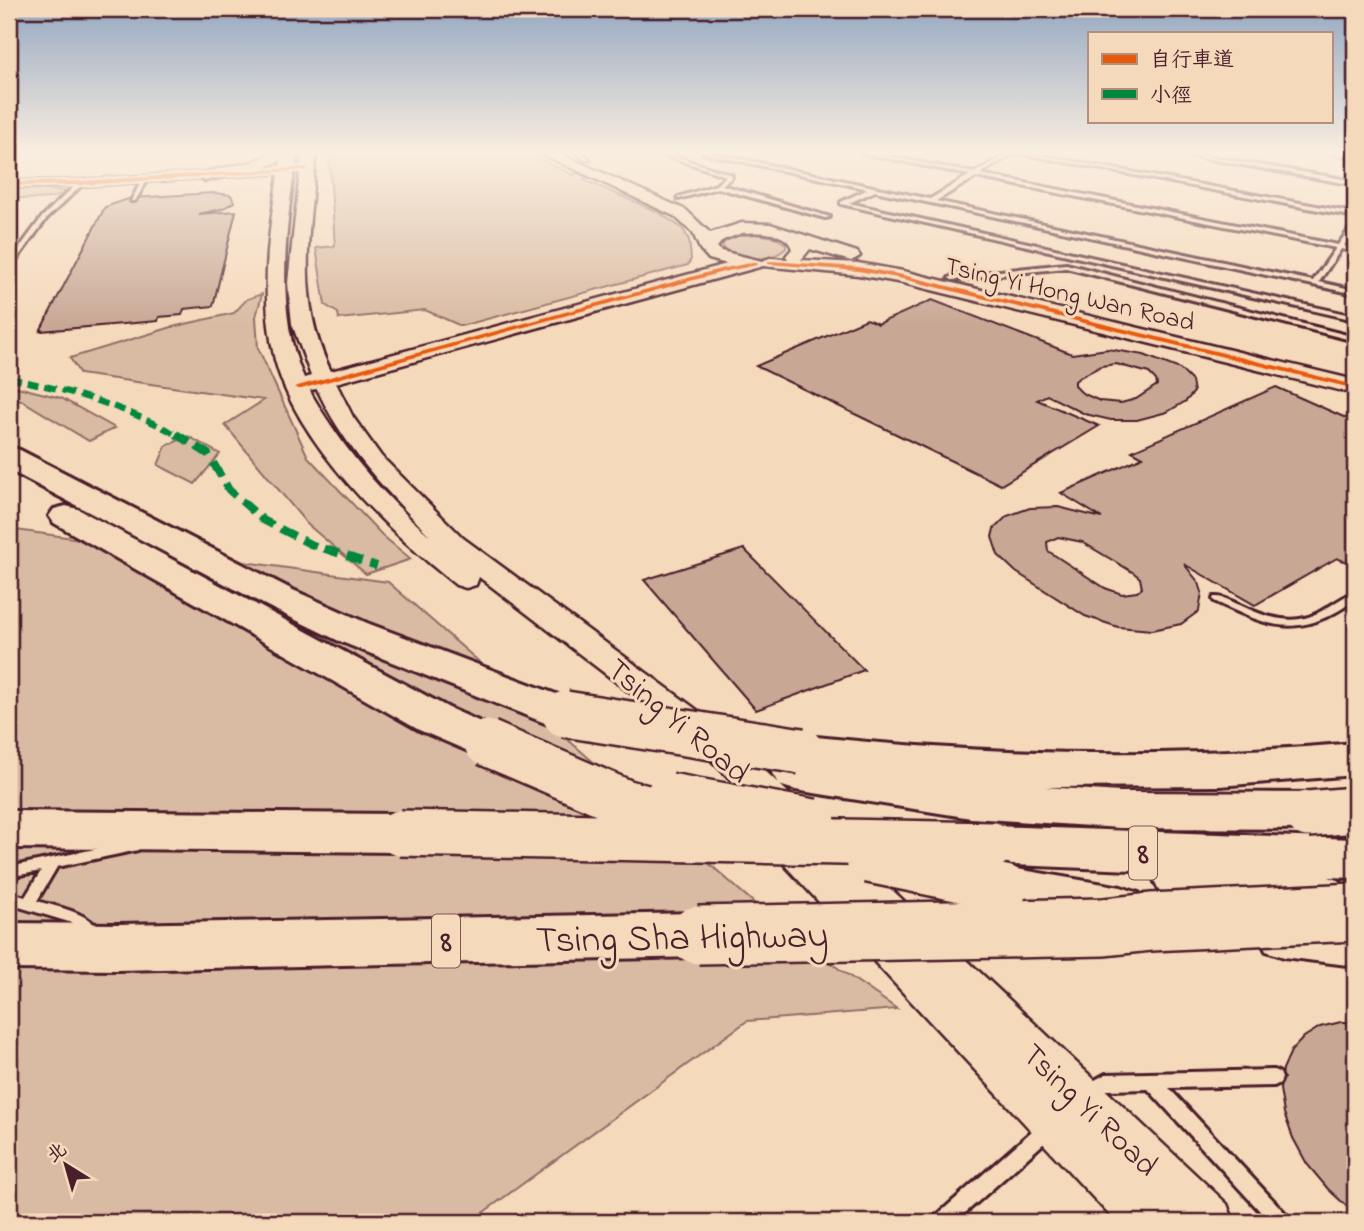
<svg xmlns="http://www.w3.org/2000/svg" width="1364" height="1231" font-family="'Indie Flower','LXGW WenKai TC',sans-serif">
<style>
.green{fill:#d9bba3;stroke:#926d67;stroke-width:2}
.building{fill:#c8a895;stroke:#4a1f2b;stroke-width:2;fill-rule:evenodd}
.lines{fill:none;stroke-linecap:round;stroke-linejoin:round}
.lane-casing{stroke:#4a1f2b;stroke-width:6}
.street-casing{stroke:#4a1f2b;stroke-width:5}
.secondary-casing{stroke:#4a1f2b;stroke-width:5}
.highway-casing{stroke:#4a1f2b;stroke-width:6}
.lane{fill:#f5d9bb;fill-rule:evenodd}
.street{fill:#f5d9bb;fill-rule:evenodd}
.secondary{fill:#f5d9bb;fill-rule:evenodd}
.highway{fill:#f5d9bb;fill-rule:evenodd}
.highway-bridge-far1-casing{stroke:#4a1f2b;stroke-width:50;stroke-linecap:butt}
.highway-bridge-casing{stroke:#4a1f2b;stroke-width:62;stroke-linecap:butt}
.highway-bridge-far1{stroke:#f5d9bb;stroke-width:45}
.highway-bridge{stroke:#f5d9bb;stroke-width:57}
.quiet-far1{stroke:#00873e;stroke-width:6;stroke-dasharray:12 6;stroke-linecap:butt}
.quiet{stroke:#00873e;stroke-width:8;stroke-dasharray:16 8;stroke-linecap:butt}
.cycleway-casing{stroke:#f5d9bb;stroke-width:5}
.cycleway{fill:#e8590c;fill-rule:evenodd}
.labels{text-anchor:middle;stroke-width:6;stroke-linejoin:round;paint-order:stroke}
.far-street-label{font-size:26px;fill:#4a1f2b;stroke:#f5d9bb}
.shield{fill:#f5d9bb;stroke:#7d5756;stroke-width:2}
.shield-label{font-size:30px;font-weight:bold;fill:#4a1f2b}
.street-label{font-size:32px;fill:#4a1f2b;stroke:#f5d9bb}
.near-street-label{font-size:38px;fill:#4a1f2b;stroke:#f5d9bb}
</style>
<rect width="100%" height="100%" fill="#f5d9bb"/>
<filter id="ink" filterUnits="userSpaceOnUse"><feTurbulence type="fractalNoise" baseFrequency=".0143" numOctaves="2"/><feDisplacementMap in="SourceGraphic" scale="14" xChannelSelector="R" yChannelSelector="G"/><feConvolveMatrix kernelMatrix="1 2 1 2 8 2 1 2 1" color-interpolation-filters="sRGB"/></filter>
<g filter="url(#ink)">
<path class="green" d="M 329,153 L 526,153 L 574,175 L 577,173 L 587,177 L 584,180 L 660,213 L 683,229 L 689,240 L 691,259 L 688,265 L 461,326 L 425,310 L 339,319 L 338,313 L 325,305 L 316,248 L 335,246 Z
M 9,188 L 68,191 C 53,202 27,199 9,197 Z
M 754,234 L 774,237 L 786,244 L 786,248 C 772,263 735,262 722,246 C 728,235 742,235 754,234 Z
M 262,294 L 256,317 L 258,348 L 308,457 L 383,536 L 411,559 L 366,574 L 307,524 L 225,425 L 264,400 L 80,374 L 70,358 L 172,327 L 234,313 L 247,299 Z
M 9,385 L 61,398 L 115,428 L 89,441 L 21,400 L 9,397 Z
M 188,436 L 220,454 L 195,484 L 158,465 L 166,446 Z
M 9,529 L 388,582 L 793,937 L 897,1009 L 747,1021 L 470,1222 L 9,1222 Z"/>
<path class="building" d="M 213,193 L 231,195 L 234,202 L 222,209 L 199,214 L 236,211 L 213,306 L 184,309 L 182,315 L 159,317 L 158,321 L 40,331 L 105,207 L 131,198 Z
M 932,300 L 1072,354 L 1108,349 L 1144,355 L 1180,369 L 1192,381 L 1194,392 L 1186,401 L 1167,412 L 1137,420 L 1111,420 L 1085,414 L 1047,395 L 1037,400 L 1099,426 L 1001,485 L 756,366 L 867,319 L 878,324 ZM 1116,364 L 1149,373 L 1156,380 L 1157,385 L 1136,399 L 1121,403 L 1100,401 L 1082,393 L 1075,386 L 1075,381 L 1080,377 L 1101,366 Z
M 1276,387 L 1355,422 L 1355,557 L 1346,562 L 1337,558 L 1255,605 L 1184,564 L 1199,583 L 1202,592 L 1199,611 L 1181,624 L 1152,630 L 1118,627 L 1085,616 L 1016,572 L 998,555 L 992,537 L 994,529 L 1007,516 L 1030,508 L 1058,507 L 1102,518 L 1061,493 L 1143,457 L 1132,451 ZM 1058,537 L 1082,542 L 1134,573 L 1140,578 L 1142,588 L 1137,592 L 1122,594 L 1105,588 L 1048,551 L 1047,542 Z
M 744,549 L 864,670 L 756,710 L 644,580 Z
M 1341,1022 L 1355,1022 L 1355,1214 L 1328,1189 L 1307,1164 L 1293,1138 L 1284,1113 L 1280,1089 L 1283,1069 L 1291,1051 L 1304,1037 L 1320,1027 Z"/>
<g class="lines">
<g class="lane-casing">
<path id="lane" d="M 578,153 L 583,153 L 589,159 L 584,160 Z
M 659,153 L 665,153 L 732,175 L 732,177 L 722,185 L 830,217 L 825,218 L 718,188 L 678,199 L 678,197 L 716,185 L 726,176 Z
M 703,153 L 712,153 L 930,199 L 970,175 L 862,153 L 871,153 L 974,173 L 1009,153 L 1014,153 L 980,174 L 1338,245 L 1353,224 L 1355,223 L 1355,229 L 1344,246 L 1355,248 L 1355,252 L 1341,249 L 1319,282 L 1355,290 L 1355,294 L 875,191 L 849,203 L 1355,316 L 1355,320 L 841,204 L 841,202 L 868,189 ZM 976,177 L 1336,248 L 1313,281 L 936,201 Z
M 1018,153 L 1027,153 L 1355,213 L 1355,217 Z
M 1176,153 L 1186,153 L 1355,181 L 1355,185 Z
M 1334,153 L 1355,154 L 1355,157 L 1337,155 Z
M 143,178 L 148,179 L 135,201 L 131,201 Z
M 79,182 L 84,183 L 47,218 L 11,267 L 9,268 L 9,262 L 43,216 Z
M 1066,264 L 1355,337 L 1355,341 L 1066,268 L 952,280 L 949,278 L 952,276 Z
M 1355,592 L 1355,600 C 1299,639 1273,629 1214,601 L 1213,599 L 1214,597 C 1224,596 1232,602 1240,605 C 1259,614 1279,622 1300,619 C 1321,616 1336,599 1355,592 Z
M 133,841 L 138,842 L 140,846 L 138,850 L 57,867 L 37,901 C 57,907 88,912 99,930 L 97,934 L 92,936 L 69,922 L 9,904 L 9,892 L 25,897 L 41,871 L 9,877 L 9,867 Z
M 1274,1070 L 1280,1073 L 1282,1078 L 1280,1083 L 1274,1086 L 1169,1088 L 1288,1216 L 1291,1222 L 1270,1222 L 1148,1089 L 1108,1090 L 1088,1100 L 1082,1097 L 1080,1092 L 1082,1087 L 1106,1074 Z
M 1047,1121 L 1053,1123 L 1055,1129 L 1053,1135 L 955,1222 L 933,1222 L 936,1216 L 1041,1123 Z"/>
</g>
<g class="street-casing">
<path id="street" d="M 307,166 L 311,167 L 311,171 L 81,186 L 9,187 L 9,181 L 81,180 Z"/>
</g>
<g class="secondary-casing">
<path id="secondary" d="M 273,153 L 297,153 C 286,224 274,311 304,378 L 311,376 L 292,324 L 288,283 L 302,153 L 316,153 C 310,230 295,299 331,371 L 727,264 L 709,259 L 700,249 L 693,233 L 674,216 L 540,153 L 558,153 L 686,210 L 710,233 L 742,223 L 770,224 L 857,252 L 860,256 L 851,261 L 810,249 L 801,260 L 858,263 L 903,271 L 1355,380 L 1355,394 L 903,283 L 858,275 L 763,266 L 336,383 L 353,417 L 381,456 L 463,538 L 712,721 L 1227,1204 L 1234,1222 L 1116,1222 L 767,846 L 761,836 L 767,826 L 774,823 L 688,737 L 479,577 L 476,585 L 466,588 L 456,585 C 390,533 297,444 275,360 C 259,294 269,225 281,160 L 261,169 L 205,181 L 197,176 L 200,173 L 252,162 ZM 742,233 C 758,232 787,231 792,249 L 786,256 L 788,259 L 770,258 L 762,261 L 721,251 L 717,247 L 723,240 ZM 317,389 C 345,449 385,489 430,536 C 383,496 343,449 312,395 L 310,390 Z"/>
</g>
<g class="highway-casing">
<path id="highway" d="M 9,447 L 20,450 L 293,590 L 367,623 L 580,703 L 586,714 L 580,725 L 565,729 L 550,725 L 339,641 L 267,606 L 9,470 Z
M 66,506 L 78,509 L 449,708 L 503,732 L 509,743 L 503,754 L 487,759 L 419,730 L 54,523 L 49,516 L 54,509 Z
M 816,737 C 996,756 1174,759 1355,743 L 1355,775 L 1220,786 L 1045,787 L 1120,792 L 1339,793 L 1355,798 L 1355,824 L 1339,829 L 1120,828 L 971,818 L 795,790 L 779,785 L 772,773 L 779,761 L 796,756 L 794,753 L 800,742 Z
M 9,811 L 400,814 L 417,820 L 424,833 L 417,846 L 400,852 L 9,848 Z
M 992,826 L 1355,839 L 1355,878 L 1329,877 L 1340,881 L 1347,896 L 1340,911 L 1322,917 L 1177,896 L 1159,890 L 1152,876 L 1155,871 L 992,864 L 975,858 L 968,845 L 975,832 Z
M 1005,867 L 1121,887 L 1139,893 L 1146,908 L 1139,923 L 1121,929 L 1005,909 L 987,903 L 980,888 L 987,873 Z
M 698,913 L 716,919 L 724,935 L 716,951 L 698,957 L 118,970 L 9,969 L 9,923 L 118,924 Z
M 1284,913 L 1355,922 L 1355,966 L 1284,957 L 1266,951 L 1258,935 L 1266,919 Z"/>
</g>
<use href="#lane" class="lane"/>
<use href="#street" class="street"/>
<use href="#secondary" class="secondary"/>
<use href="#highway" class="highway"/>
<g class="highway-bridge-far1-casing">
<path id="highway-bridge-far1" d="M 565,714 L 801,751
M 487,743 L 624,802 L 701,823
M 669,796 L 813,822
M 1308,814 L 1355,810
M 400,833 L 992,845
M 869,860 L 1005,888"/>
</g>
<g class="highway-bridge-casing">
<path id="highway-bridge" d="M 698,935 L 1104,927 L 1151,922 L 1355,912"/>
</g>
<use href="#highway-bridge-far1" class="highway-bridge-far1"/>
<use href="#highway-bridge" class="highway-bridge"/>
<path class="quiet-far1" d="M 9,378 C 69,390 126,407 179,436"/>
<path class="quiet" d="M 176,434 L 208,454 L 229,490 L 263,520 L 310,544 L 377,566"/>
<g class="cycleway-casing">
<path id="cycleway" d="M 307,167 L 309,170 L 81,185 L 9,186 L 9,182 L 81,181 Z
M 770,261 L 858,267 L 903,275 L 1355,385 L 1355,389 L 903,279 L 858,271 L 768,264 L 768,262 Z
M 755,262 L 758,264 L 757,265 L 723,272 L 301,389 L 298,389 L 294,387 L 720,269 Z"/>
</g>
<use href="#cycleway" class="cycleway"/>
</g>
</g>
<linearGradient id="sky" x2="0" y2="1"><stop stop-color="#94a7c1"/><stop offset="0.47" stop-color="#faeee0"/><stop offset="1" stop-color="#faeee0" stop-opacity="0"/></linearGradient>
<rect width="1364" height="325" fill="url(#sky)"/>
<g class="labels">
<g class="far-street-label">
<text transform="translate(1070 293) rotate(13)" y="9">Tsing Yi Hong Wan Road</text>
</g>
<g class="shield">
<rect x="1129" y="826.5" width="28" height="53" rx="5"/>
<rect x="432" y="914.5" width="28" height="53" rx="5"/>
</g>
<g class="shield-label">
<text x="1143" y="863">8</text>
<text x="446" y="951">8</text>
</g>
<g class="street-label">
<text transform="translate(679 720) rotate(40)" y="11">Tsing Yi Road</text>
<text transform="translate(1091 1109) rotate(44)" y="11">Tsing Yi Road</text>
</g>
<g class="near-street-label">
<text transform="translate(682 936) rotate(-1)" y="13">Tsing Sha Highway</text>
</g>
</g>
<rect width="1364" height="1231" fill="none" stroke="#f5d9bb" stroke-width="35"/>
<rect x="18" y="18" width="1329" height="1196" fill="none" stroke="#4a1f2b" stroke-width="2.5" filter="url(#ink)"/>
<rect x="1088" y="32" width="245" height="91" fill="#f5d9bb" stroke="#b18f81" stroke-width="2"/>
<rect x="1102" y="54" width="35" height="10" fill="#e8590c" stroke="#b18f81" stroke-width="2"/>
<text x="1150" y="66" font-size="21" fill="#4a1f2b">自行車道</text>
<rect x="1102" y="89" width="35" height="10" fill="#00873e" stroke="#b18f81" stroke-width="2"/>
<text x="1150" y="102" font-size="21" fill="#4a1f2b">小徑</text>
<g transform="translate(66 1165) rotate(323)" stroke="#f5d9bb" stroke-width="5" paint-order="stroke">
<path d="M0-5L12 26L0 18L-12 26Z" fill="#4a1f2b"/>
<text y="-10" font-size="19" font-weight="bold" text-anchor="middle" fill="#4a1f2b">北</text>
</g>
</svg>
